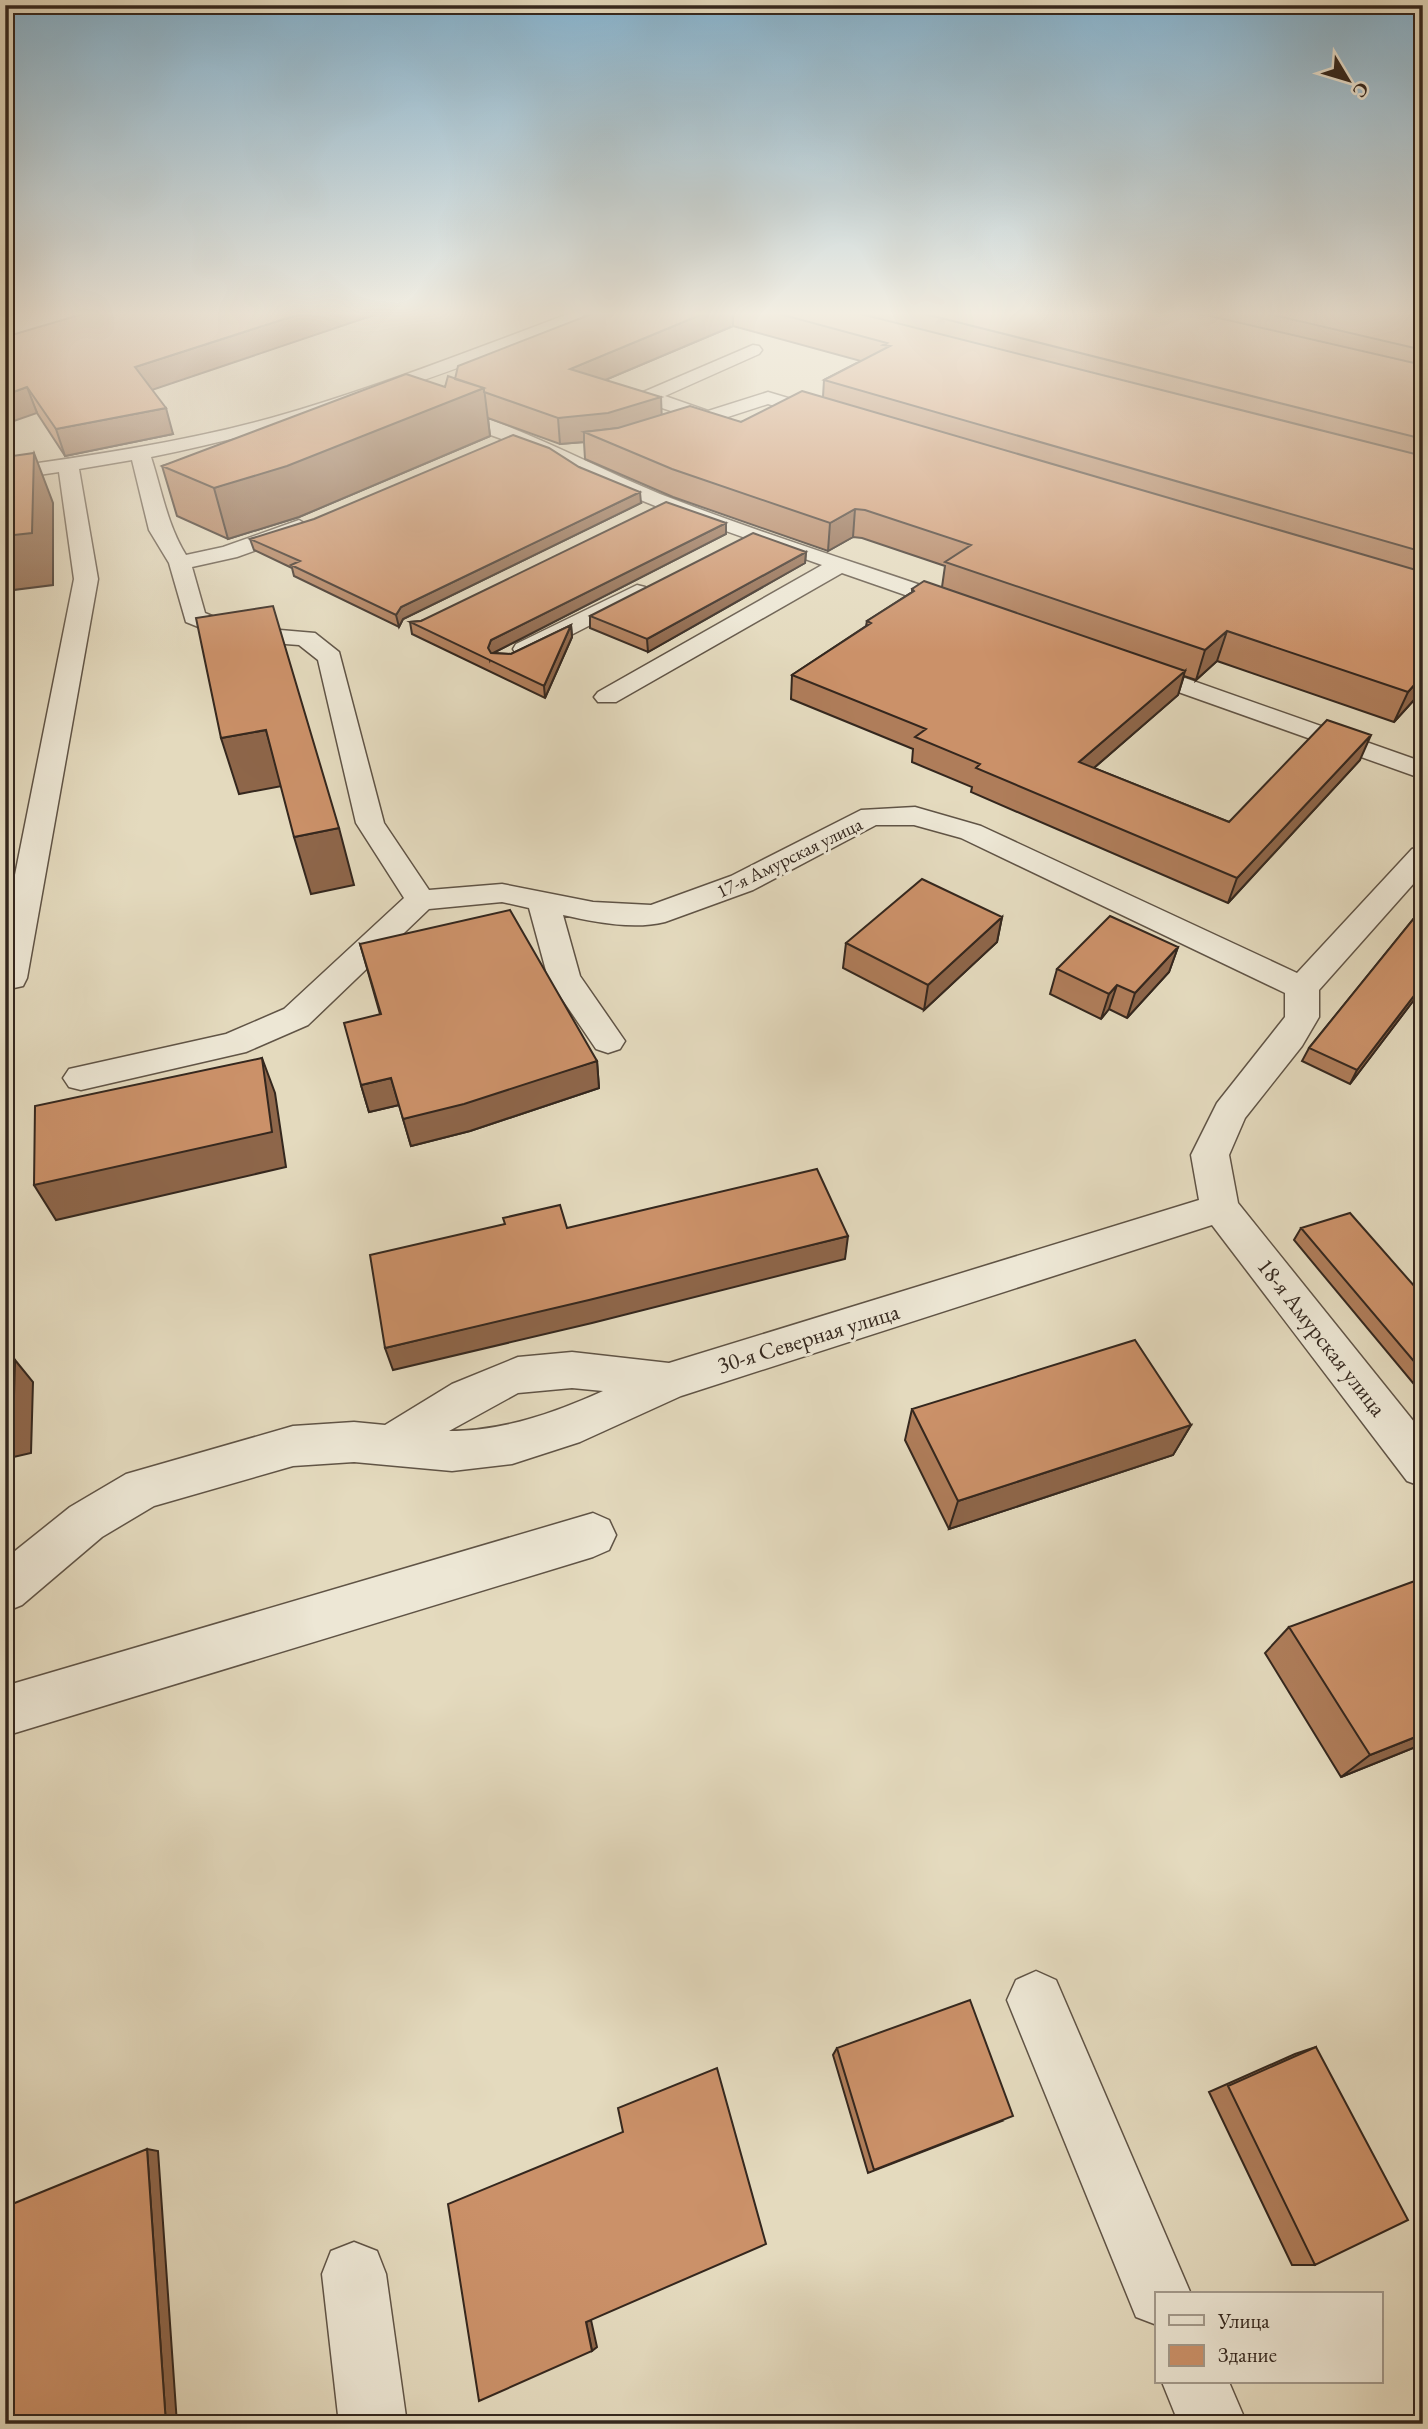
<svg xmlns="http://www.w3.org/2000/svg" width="1428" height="2429" font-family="'EB Garamond',serif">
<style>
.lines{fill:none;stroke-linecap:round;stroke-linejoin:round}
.minor-casing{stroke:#605446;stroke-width:3}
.minor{fill:#ede7d5;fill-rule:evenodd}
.wall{fill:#af7d5a;stroke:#34271e;stroke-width:2;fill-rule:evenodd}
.shaded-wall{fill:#8e664a;stroke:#34271e;stroke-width:2}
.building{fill:#cb9169;stroke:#34271e;stroke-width:2}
.labels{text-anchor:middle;stroke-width:6;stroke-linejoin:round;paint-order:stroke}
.far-street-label{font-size:19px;fill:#34271e;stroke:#ede7d5}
.street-label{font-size:23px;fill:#34271e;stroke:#ede7d5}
</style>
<rect width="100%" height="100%" fill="#e4dabe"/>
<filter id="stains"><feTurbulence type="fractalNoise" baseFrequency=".00286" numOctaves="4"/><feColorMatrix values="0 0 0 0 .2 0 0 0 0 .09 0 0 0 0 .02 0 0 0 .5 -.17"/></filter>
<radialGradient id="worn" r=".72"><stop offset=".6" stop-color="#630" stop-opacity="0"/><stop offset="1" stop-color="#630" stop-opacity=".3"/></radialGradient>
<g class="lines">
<g class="minor-casing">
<path id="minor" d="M 571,313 L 595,313 C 583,326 540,337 522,344 C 400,390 279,432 151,457 C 162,491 167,524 186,555 L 223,547 L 299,520 L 310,527 L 307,532 L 237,557 L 192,567 L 205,613 L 235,626 L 315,633 L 339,652 L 384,823 L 429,890 L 502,884 L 593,902 L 651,905 L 731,876 L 861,810 L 915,807 L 981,826 L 1297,973 L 1412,849 L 1423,846 L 1423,873 L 1319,990 L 1319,1017 L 1302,1046 L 1245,1118 L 1229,1155 L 1238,1203 L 1423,1433 L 1423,1487 L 1407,1481 L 1212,1225 L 681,1396 L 580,1442 L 512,1464 L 452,1471 L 354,1462 L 293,1466 L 154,1506 L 102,1537 L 22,1605 L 5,1612 L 5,1559 L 70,1507 L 126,1474 L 293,1426 L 354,1422 L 385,1425 L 452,1384 L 518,1357 L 572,1352 L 669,1363 L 1199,1200 L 1191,1155 L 1217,1103 L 1285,1017 L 1285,993 L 961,838 L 914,825 L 876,825 L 753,890 L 665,922 C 633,930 594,922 563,915 L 580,976 L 625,1041 L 620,1049 L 608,1053 L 596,1049 L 548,978 L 529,908 L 502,902 L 429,909 L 308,1025 L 246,1052 L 81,1090 L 69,1087 L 63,1078 L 69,1069 L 226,1034 L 284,1009 L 404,898 L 356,823 L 318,660 L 299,645 L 231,640 L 186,622 L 169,563 L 149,530 L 132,460 L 79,469 L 98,579 L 27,978 L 23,986 L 5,990 L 5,925 L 74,579 L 59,472 L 5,480 L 5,468 C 94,455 184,442 271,418 C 373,389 472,350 571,313 ZM 572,1388 L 603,1391 C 554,1413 504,1431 449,1431 L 518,1393 Z
M 753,345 L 759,346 L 762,350 L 759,354 L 665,396 L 708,411 L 768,392 L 838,413 L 841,417 L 838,421 L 831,423 L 768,404 L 672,435 L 658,435 L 655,431 L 658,427 L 689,417 L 641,401 L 639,397 L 641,393 Z
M 440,404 C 518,424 587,464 660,494 C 762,534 867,566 970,602 L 974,607 L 970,612 L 954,612 L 842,573 L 616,702 L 598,702 L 594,697 L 598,692 L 822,565 L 658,507 L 581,476 L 551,457 L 433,414 L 431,410 L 433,406 Z
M 637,585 L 645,587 L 649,592 L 645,597 L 534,654 L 516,654 L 513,649 L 516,644 Z
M 1131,659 L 1423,762 L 1423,779 L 1122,672 L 1118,667 L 1122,662 Z
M 593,1513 L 609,1520 L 616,1535 L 609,1550 L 593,1557 L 5,1736 L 5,1686 Z
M 1036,1971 L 1056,1980 L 1191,2294 L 1157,2294 L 1157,2325 L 1136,2317 L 1007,2000 L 1016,1980 Z
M 354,2242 L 377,2251 L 386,2274 L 407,2424 L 339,2424 L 322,2274 L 331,2251 Z
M 1162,2382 L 1229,2382 L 1247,2424 L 1179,2424 Z"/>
</g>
<use href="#minor" class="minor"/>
</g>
<path class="wall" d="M 584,313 L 1423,313 L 1423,690 L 1394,722 L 1217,661 L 1196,680 L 1184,676 L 1178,695 L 1094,768 L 1229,822 L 1360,760 L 1228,903 L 971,792 L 972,787 L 912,762 L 913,749 L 791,699 L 792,675 L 866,626 L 867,621 L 912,592 L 912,589 L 942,587 L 945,566 L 862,538 L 853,537 L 828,551 L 673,497 L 585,459 L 584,442 L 560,444 L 488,418 L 490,436 L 299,517 L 228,539 L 177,516 L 162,466 L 445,387 L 455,379 L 584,317 ZM 733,326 L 861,361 L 824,380 L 823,397 L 741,422 L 662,415 L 605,380 Z
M 5,337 L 152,390 L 173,434 L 65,456 L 37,413 Z
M 579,467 L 641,503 L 403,619 L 399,627 L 294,576 L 292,568 L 254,550 L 250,539 Z
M 726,523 L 726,534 L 493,653 L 511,654 L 571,625 L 572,637 L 545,698 L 412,634 L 410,622 L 421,621 Z
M 806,552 L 805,563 L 648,652 L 590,628 L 590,616 Z
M 1423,907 L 1423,988 L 1350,1084 L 1302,1061 L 1309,1048 Z
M 1002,917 L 997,942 L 924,1010 L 843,968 L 846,943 Z
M 360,944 L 597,1061 L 599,1088 L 470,1131 L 411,1146 L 399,1105 L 369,1112 L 361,1085 L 380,1014 Z
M 1178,947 L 1169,972 L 1127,1018 L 1109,1009 L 1101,1019 L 1050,994 L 1057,969 Z
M 1301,1228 L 1423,1296 L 1423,1395 L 1294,1240 Z
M 912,1409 L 1191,1425 L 1173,1455 L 949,1529 L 905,1440 Z
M 1289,1627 L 1423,1744 L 1341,1777 L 1265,1653 Z
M 1316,2047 L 1315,2265 L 1292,2265 L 1209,2092 L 1295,2054 Z
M 837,2048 L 1002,2121 L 868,2173 L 833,2055 Z"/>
<path class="shaded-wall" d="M 303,313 L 380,313 L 143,393 L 135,367 Z
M 705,313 L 733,313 L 733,326 L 572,394 L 570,369 Z
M 27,387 L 37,413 L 5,424 L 5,395 Z
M 484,388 L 490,436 L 299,517 L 228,539 L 214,488 Z
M 661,397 L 662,423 L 584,432 L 584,442 L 560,444 L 558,418 Z
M 166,408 L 173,434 L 65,456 L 56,429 Z
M 34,453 L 53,503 L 53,585 L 14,590 L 10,687 L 5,688 L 5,536 Z
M 640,492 L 641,503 L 403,619 L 399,627 L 396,615 L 401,607 Z
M 855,509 L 853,537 L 828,551 L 830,523 Z
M 726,523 L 726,534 L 493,653 L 490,660 L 488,648 L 491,640 Z
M 806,552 L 805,563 L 648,652 L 647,639 Z
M 571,625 L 572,637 L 545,698 L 544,686 Z
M 1227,631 L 1217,661 L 1196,680 L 1205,650 Z
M 1185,671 L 1178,695 L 1073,786 L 1079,762 Z
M 1423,675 L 1423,690 L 1394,722 L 1408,692 Z
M 266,730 L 282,786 L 239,794 L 221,738 Z
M 1371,735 L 1360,760 L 1228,903 L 1237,878 Z
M 339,828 L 354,885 L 311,894 L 294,837 Z
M 1002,917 L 997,942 L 924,1010 L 928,985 Z
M 1178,947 L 1169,972 L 1127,1018 L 1135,993 Z
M 1423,984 L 1423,988 L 1350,1084 L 1357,1070 Z
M 1117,985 L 1109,1009 L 1101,1019 L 1109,994 Z
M 262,1058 L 275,1093 L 286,1167 L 56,1220 L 34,1185 Z
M 597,1061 L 599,1088 L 470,1131 L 411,1146 L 403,1119 Z
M 391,1078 L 399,1105 L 369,1112 L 361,1085 Z
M 848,1236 L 845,1259 L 592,1323 L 393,1370 L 385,1348 Z
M 15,1360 L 33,1382 L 31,1453 L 5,1459 L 5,1433 Z
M 1191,1425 L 1173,1455 L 949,1529 L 958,1501 Z
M 1423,1734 L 1423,1744 L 1341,1777 L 1370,1755 Z
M 147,2149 L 158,2151 L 177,2424 L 166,2424 Z
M 591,2320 L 597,2347 L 592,2351 L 586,2322 Z"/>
<path class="building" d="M 86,313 L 303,313 L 135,367 L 166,408 L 56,429 L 27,387 L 5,395 L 5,337 Z
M 594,313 L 705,313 L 570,369 L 661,397 L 608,413 L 558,418 L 484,392 L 484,388 L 455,379 L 458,366 Z
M 776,313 L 857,313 L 1423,456 L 1423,552 L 824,380 L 890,346 L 883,345 L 887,343 Z
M 921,313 L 1197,313 L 1423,365 L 1423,439 Z
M 1265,313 L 1423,313 L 1423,350 Z
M 406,374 L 445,387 L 448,376 L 484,388 L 287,466 L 214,488 L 162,466 Z
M 802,391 L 1423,572 L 1423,675 L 1408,692 L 1227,631 L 1205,650 L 945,562 L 971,545 L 865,510 L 855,509 L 830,523 L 672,469 L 584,432 L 618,428 L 690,406 L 741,422 Z
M 513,435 L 549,448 L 579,467 L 640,492 L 401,607 L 396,615 L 291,565 L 300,561 L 250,539 L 314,519 Z
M 34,453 L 32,533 L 5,536 L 5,457 Z
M 666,502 L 726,523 L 491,640 L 488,648 L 491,653 L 511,654 L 571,625 L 544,686 L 410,622 L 421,621 Z
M 753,533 L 806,552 L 647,639 L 590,616 Z
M 924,581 L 1185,671 L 1079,762 L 1229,822 L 1327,720 L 1371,735 L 1237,878 L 976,768 L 980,764 L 915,737 L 926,729 L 792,675 L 871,623 L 867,621 L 914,591 L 912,589 Z
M 273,606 L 339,828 L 294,837 L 266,730 L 221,738 L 196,618 Z
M 922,879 L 1002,917 L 928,985 L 846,943 Z
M 1423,907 L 1423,984 L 1357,1070 L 1309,1048 Z
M 510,910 L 597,1061 L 464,1104 L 403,1119 L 391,1078 L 361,1085 L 344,1023 L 381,1014 L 360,944 Z
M 1110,916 L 1178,947 L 1135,993 L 1117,985 L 1109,994 L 1057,969 Z
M 262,1058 L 272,1132 L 34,1185 L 35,1106 Z
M 817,1169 L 848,1236 L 589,1300 L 385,1348 L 370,1255 L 505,1224 L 503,1218 L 560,1205 L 567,1228 Z
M 1350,1213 L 1423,1296 L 1423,1372 L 1301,1228 Z
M 1135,1340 L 1191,1425 L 958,1501 L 912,1409 Z
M 15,1360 L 13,1431 L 5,1433 L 5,1362 Z
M 1423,1578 L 1423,1734 L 1370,1755 L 1289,1627 Z
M 970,2000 L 1013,2116 L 874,2170 L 837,2048 Z
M 1316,2047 L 1408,2220 L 1315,2265 L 1228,2086 Z
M 717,2068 L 766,2244 L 586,2322 L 592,2351 L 479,2401 L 448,2204 L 623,2132 L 618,2108 Z
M 147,2149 L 166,2424 L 5,2424 L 5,2207 Z"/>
<linearGradient id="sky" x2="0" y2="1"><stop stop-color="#87b6d3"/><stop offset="0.48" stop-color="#f3eee2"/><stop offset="1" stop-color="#f3eee2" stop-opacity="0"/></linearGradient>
<rect width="1428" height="653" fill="url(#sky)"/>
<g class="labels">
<g class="far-street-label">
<text transform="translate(789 857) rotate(-26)" y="7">17-я Амурская улица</text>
</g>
<g class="street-label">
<text transform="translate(1322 1337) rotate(52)" y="8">18-я Амурская улица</text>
<text transform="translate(808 1338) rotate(-17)" y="8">30-я Северная улица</text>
</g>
</g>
<rect width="1428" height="2429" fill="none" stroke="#e4dabe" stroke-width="28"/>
<rect x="7" y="7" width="1414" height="2415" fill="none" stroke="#34271e" stroke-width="3.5"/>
<rect x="14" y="14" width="1400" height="2401" fill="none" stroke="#34271e" stroke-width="2"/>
<rect x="1155" y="2292" width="228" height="91" fill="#ede7d5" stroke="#a39a8c" stroke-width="2"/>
<rect x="1169" y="2315" width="35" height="10" fill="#ede7d5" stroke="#a39a8c" stroke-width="2"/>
<text x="1218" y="2328" font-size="21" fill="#34271e">Улица</text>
<rect x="1169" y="2345" width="35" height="21" fill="#cb9169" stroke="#a39a8c" stroke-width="2"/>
<text x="1218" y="2362" font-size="21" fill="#34271e">Здание</text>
<g transform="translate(1348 80) rotate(128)" stroke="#ede7d5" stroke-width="5" paint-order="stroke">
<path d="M0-5L12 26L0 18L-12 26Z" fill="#34271e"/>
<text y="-10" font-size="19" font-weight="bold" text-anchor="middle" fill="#34271e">С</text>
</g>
<rect width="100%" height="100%" filter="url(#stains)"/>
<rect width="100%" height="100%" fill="url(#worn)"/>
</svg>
